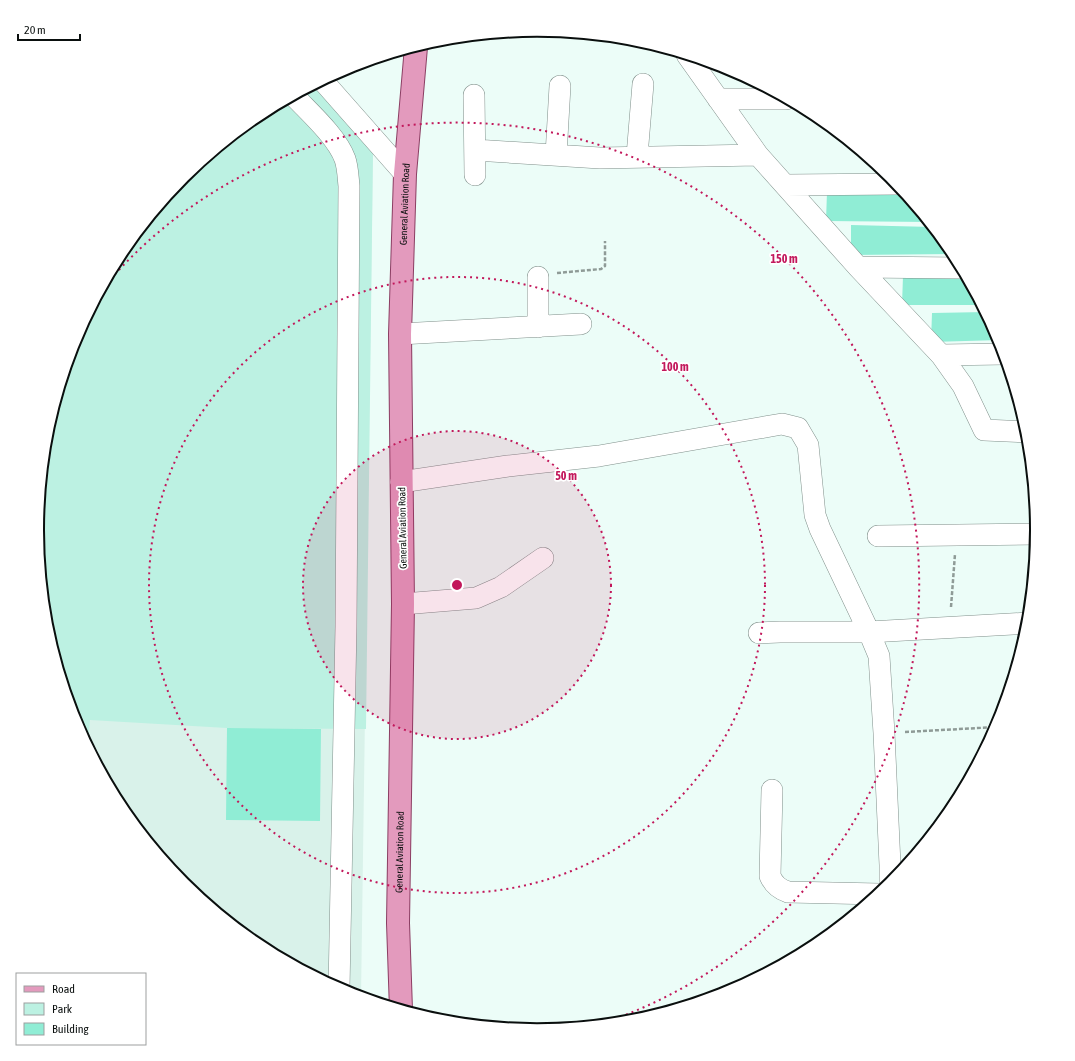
<svg xmlns="http://www.w3.org/2000/svg" width="1075" height="1061" font-family="'Asap Condensed',sans-serif">
<style>
.built{fill:#d9f2ea}
.green{fill:#bcf1e2}
.building{fill:#90edd5}
.lines{fill:none;stroke-linecap:round;stroke-linejoin:round}
.minor-casing{stroke:#80908b;stroke-width:22}
.major-casing{stroke:#8b3e63;stroke-width:24}
.path{stroke:#8f9b97;stroke-width:2.5;stroke-dasharray:4 2;stroke-linecap:butt}
.minor{stroke:#fff;stroke-width:21}
.major{stroke:#e39abd;stroke-width:22}
.ring{fill:none;stroke:#c2185b;stroke-width:2;stroke-dasharray:2 4}
.labels{text-anchor:middle;stroke-width:3.5;stroke-linejoin:round;paint-order:stroke}
.street-label{font-size:10px;fill:#0a0f0e;stroke:#fff}
.rim{fill:none;stroke:#0a0f0e;stroke-width:2}
.centre{fill:#c2185b;stroke:#fff;stroke-width:2}
.ring-label{font-size:12px;text-anchor:middle;font-weight:bold;fill:#c2185b;stroke:#fff;stroke-width:3.5;stroke-linejoin:round;paint-order:stroke}
</style>
<rect width="100%" height="100%" fill="#ecfdf8"/>
<path class="built" d="M 260,114 L 373,150 L 361,998 L 346,993 L 259,947 L 183,884 L 121,808 L 75,722 L 47,628 L 37,530 L 47,433 L 75,339 L 121,252 L 184,176 Z"/>
<path class="green" d="M 315,84 L 373,150 L 366,729 L 227,728 L 90,720 L 88,747 L 75,722 L 47,628 L 37,530 L 47,433 L 75,339 L 121,252 L 184,176 L 260,114 Z"/>
<path class="building" d="M 827,192 L 906,194 L 929,222 L 826,221 Z
M 851,225 L 933,227 L 954,254 L 851,255 Z
M 903,276 L 966,276 L 982,305 L 902,305 Z
M 986,312 L 1000,340 L 931,342 L 932,313 Z
M 227,728 L 321,729 L 320,821 L 226,820 Z"/>
<g class="lines">
<g class="minor-casing">
<path id="minor" d="M 687,55 L 758,155 L 858,267 L 941,355 L 963,386 L 984,430 L 1028,432
M 323,81 L 405,174
M 474,95 L 475,175
M 294,96 C 310,113 337,137 345,159 C 348,168 348,177 349,186 L 346,626 L 339,989
M 718,99 L 786,99
M 475,150 L 600,158 L 758,155
M 556,155 L 560,86
M 637,156 L 643,84
M 786,185 L 897,184
M 858,267 L 962,268
M 538,277 L 538,327
M 400,334 L 581,324
M 941,355 L 1004,354
M 401,482 L 508,466 L 599,456 L 782,424 L 798,428 L 808,445 L 815,515 L 820,529 L 869,632 L 879,656 L 884,733 L 890,865 L 890,886
M 878,536 L 1038,534
M 403,604 L 476,598 L 501,587 L 543,558
M 759,633 L 780,632 L 869,632 L 1029,623
M 772,790 L 770,876 C 774,885 779,889 788,892 L 879,894"/>
</g>
<g class="major-casing">
<g id="major">
<path id="s1" d="M 401,1010 L 398,923 L 403,604 L 400,334 L 405,174 L 416,47"/>
</g>
</g>
<path class="path" d="M 557,273 L 601,269 L 605,266 L 605,241
M 951,607 L 955,554
M 905,732 L 997,727"/>
<use href="#minor" class="minor"/>
<use href="#major" class="major"/>
</g>
<circle cx="457" cy="585" r="154" fill="#c2185b" fill-opacity=".12"/>
<g class="ring">
<circle cx="457" cy="585" r="154"/>
<circle cx="457" cy="585" r="308"/>
<path d="M103 288A462 462 0 1 1 600 1024"/>
</g>
<g class="labels">
<g class="street-label">
<text dy="4" stroke="none"><textPath href="#s1" startOffset="806">General Aviation Road</textPath></text>
<text transform="translate(402 528) rotate(-91)" y="4">General Aviation Road</text>
<text dy="4" stroke="none"><textPath href="#s1" startOffset="158">General Aviation Road</textPath></text>
</g>
</g>
<path d="M0 0H1075V1061H0ZM44 530a493 493 0 1 1 986 0a493 493 0 1 1-986 0Z" fill="#fff" fill-rule="evenodd"/>
<path class="rim" d="M44 530a493 493 0 1 1 986 0a493 493 0 1 1-986 0Z"/>
<circle cx="457" cy="585" r="6" class="centre"/>
<g class="ring-label">
<text x="784" y="263">150 m</text>
<text x="675" y="371">100 m</text>
<text x="566" y="480">50 m</text>
</g>
<rect x="16" y="973" width="130" height="72" fill="#ffffff" stroke="#9d9f9f"/>
<rect x="24" y="986" width="20" height="6" fill="#e39abd" stroke="#9d9f9f"/>
<text x="52" y="993" font-size="12" fill="#0a0f0e">Road</text>
<rect x="24" y="1003" width="20" height="12" fill="#bcf1e2" stroke="#9d9f9f"/>
<text x="52" y="1013" font-size="12" fill="#0a0f0e">Park</text>
<rect x="24" y="1023" width="20" height="12" fill="#90edd5" stroke="#9d9f9f"/>
<text x="52" y="1033" font-size="12" fill="#0a0f0e">Building</text>
<path d="M18 34v6h62v-6" fill="none" stroke="#0a0f0e" stroke-width="2"/>
<text x="24" y="34" font-size="12" fill="#0a0f0e" stroke="#ffffff" stroke-width="3" paint-order="stroke">20 m</text>
</svg>
